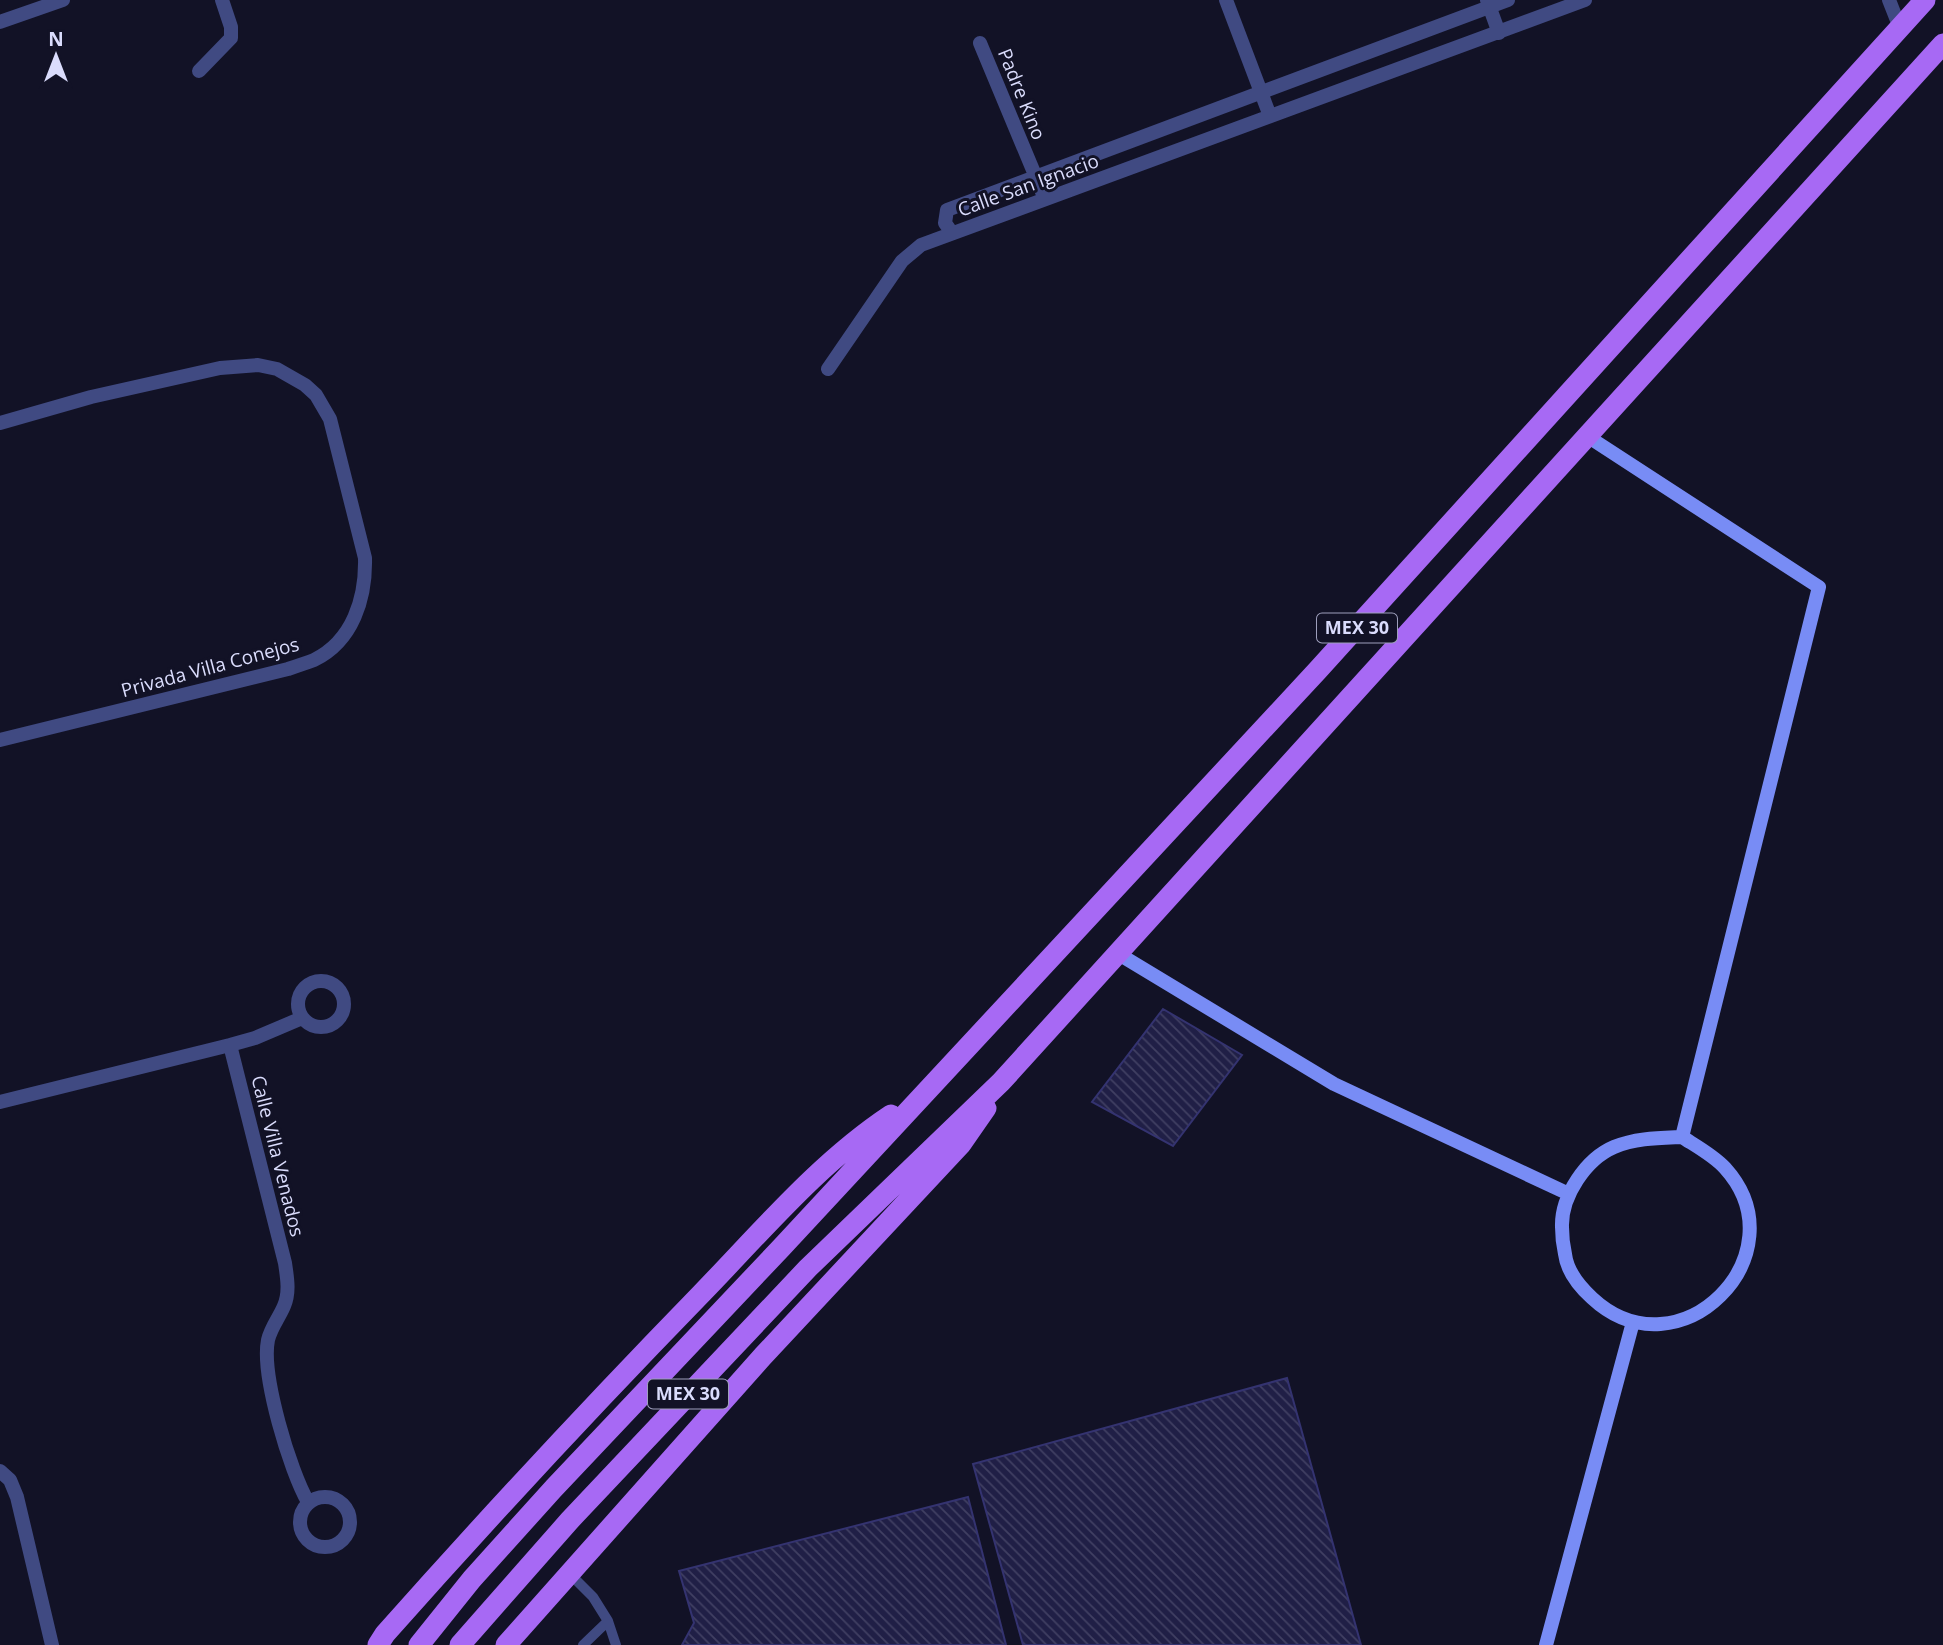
<svg xmlns="http://www.w3.org/2000/svg" width="1943" height="1645" font-family="'Open Sans',sans-serif">
<style>
.building{fill:url(#building-back-hatch);stroke:#343370;stroke-width:2}
.lines{fill:none;stroke-linecap:round;stroke-linejoin:round}
.lane{stroke:#404a82;stroke-width:10}
.street{stroke:#404a82;stroke-width:14}
.secondary{stroke:#788cf5;stroke-width:14}
.primary{stroke:#a769f4;stroke-width:21}
.labels{text-anchor:middle;stroke-width:6;stroke-linejoin:round;paint-order:stroke}
.shield{fill:#121226;stroke:#9e9fbc;stroke-width:2}
.shield-label{font-size:18px;font-weight:bold;fill:#dadcfc}
.street-label{font-size:19px;fill:#dadcfc;stroke:#121226}
</style>
<defs>
<pattern id="building-back-hatch" width="6" height="6" patternUnits="userSpaceOnUse" patternTransform="scale(1.75)"><rect width="6" height="6" fill="#201f46"/><path d="M-1 5l2 2M0 0l6 6M5-1l2 2" fill="none" stroke="#403f62"/></pattern>
</defs>
<rect width="100%" height="100%" fill="#121226"/>
<path class="building" d="M 1163,1009 L 1242,1055 L 1173,1146 L 1092,1102 Z
M 1287,1378 L 1361,1645 L 1023,1645 L 973,1464 Z
M 968,1497 L 1006,1645 L 682,1645 L 694,1623 L 679,1571 Z"/>
<g class="lines">
<path class="lane" d="M 569,1573 L 593,1597 L 608,1621 L 583,1645
M 608,1621 L 616,1645"/>
<path class="street" d="M 1226,0 L 1270,116
M 1487,0 L 1499,33
M 1889,0 L 1900,28
M 0,22 L 63,0
M 980,43 L 1045,199
M 199,71 L 231,38 L 231,27 L 222,0
M 952,233 L 945,223 L 947,210 L 1508,0
M 828,369 L 902,261 L 921,245 L 1585,0
M 0,423 L 91,397 L 220,368 L 258,365 L 277,369 L 305,385 L 316,395 L 330,419 L 365,558 C 366,598 353,641 314,660 C 306,663 297,666 288,669 L 0,740
M298 1004a23 23 0 1 1 46 0a23 23 0 1 1-46 0Z
M 230,1045 L 285,1263 C 287,1277 290,1292 284,1306 C 279,1318 271,1327 268,1340 C 261,1375 290,1471 308,1502
M 0,1102 L 230,1045 L 255,1038 L 302,1018
M 0,1471 L 10,1480 L 17,1497 L 52,1645
M300 1522a25 25 0 1 1 50 0a25 25 0 1 1-50 0Z"/>
<path class="secondary" d="M 1587,436 L 1819,587 L 1682,1137
M 1117,953 L 1334,1084 L 1569,1194
M 1682,1137 C 1696,1146 1713,1155 1725,1168 C 1803,1254 1679,1379 1592,1298 C 1580,1287 1567,1271 1565,1254 C 1563,1245 1562,1236 1562,1227 C 1561,1196 1586,1159 1614,1147 C 1636,1138 1659,1138 1682,1137 Z
M 1546,1645 L 1633,1322"/>
<path class="primary" d="M 378,1645 L 385,1634 C 488,1518 594,1404 702,1293 C 762,1231 820,1162 891,1115
M 419,1645 L 472,1579 L 554,1488 L 781,1248 L 1317,671 L 1925,0
M 460,1645 L 570,1520 L 808,1268 L 1001,1082 L 1943,44
M 506,1645 L 763,1356 L 961,1144 L 986,1108"/>
</g>
<g class="labels">
<g class="shield">
<rect x="1317" y="613.5" width="80" height="29" rx="5"/>
<rect x="648" y="1379.5" width="80" height="29" rx="5"/>
</g>
<g class="shield-label">
<text x="1357" y="634">MEX 30</text>
<text x="688" y="1400">MEX 30</text>
</g>
<g class="street-label">
<text transform="translate(1022 94) rotate(68)" y="7">Padre Kino</text>
<text transform="translate(1028 185) rotate(-20)" y="7">Calle San Ignacio</text>
<text transform="translate(210 667) rotate(-15)" y="7">Privada Villa Conejos</text>
<text transform="translate(278 1156) rotate(76)" y="7">Calle Villa Venados</text>
</g>
</g>
<g transform="translate(56 56)" stroke="#121226" stroke-width="5" paint-order="stroke">
<path d="M0-5L12 26L0 18L-12 26Z" fill="#dadcfc"/>
<text y="-10" font-size="19" font-weight="bold" text-anchor="middle" fill="#dadcfc">N</text>
</g>
</svg>
